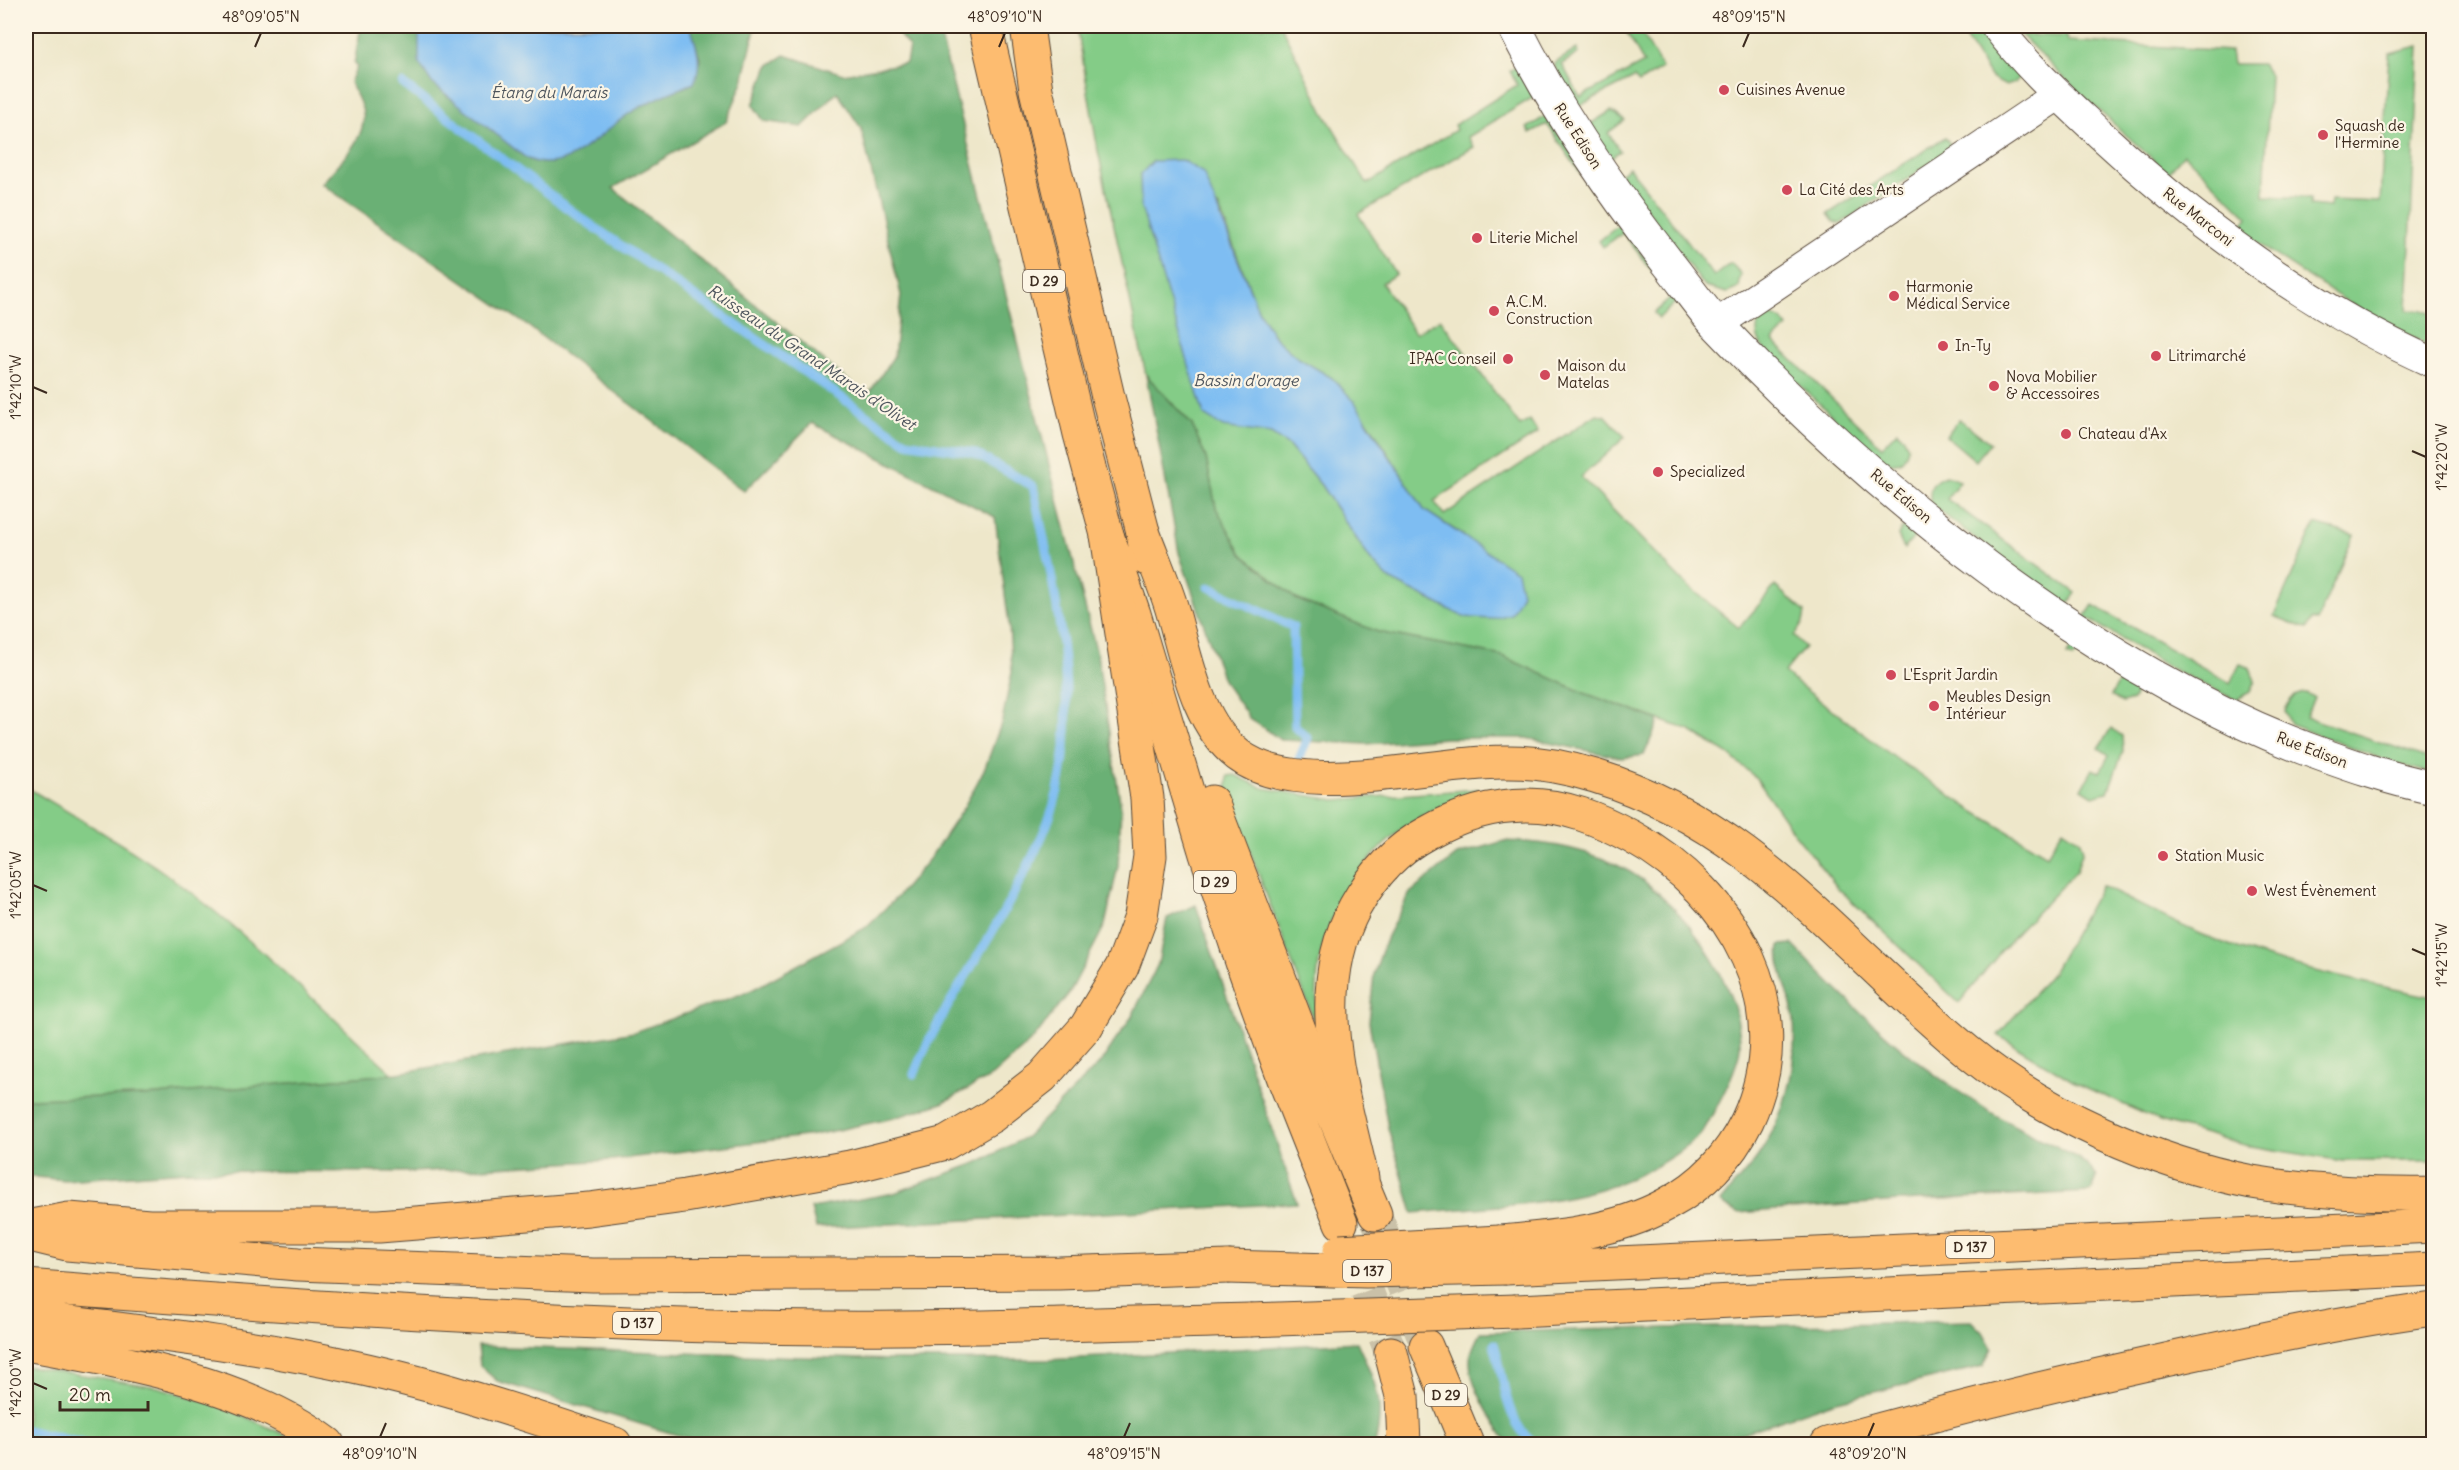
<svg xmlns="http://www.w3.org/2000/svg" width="2459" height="1470" font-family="Delius,sans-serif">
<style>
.green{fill:#84cc87;stroke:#607b52;stroke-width:1.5;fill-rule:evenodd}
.forest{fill:#6bb074;stroke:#536d49;stroke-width:1.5}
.water{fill:#7ebdf2;stroke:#5c7488;stroke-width:1.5}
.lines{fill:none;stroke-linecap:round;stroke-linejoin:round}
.stream{stroke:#7ebdf2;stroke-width:9}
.primary-tunnel{stroke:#cac1a8;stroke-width:33;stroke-dasharray:33 16;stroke-linecap:butt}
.minor-casing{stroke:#564638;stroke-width:32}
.tertiary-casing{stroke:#564638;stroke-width:35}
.primary-casing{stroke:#564638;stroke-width:35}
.trunk-casing{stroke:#564638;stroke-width:35}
.minor{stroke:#fff;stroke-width:30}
.tertiary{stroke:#fff;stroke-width:33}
.primary{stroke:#fdbc6f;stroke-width:33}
.trunk{stroke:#fdbc6f;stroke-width:33}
.trunk-bridge-casing{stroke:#564638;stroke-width:35;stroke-linecap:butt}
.trunk-bridge{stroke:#fdbc6f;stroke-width:33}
.ticks{fill:none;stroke:#3b2a1e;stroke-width:2}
.poi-dot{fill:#d1495b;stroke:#fcf5e5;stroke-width:2}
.labels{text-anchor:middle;stroke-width:4.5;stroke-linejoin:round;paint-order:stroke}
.shield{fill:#fcf5e5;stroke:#75675a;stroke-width:1.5}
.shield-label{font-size:14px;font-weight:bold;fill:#3b2a1e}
.poi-label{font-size:15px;fill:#3b2a1e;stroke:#fcf5e5;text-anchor:start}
.street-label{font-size:15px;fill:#3b2a1e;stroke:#fcf5e5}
.water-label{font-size:16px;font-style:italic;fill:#4f565e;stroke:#fcf5e5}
.neatline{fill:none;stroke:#3b2a1e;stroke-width:2}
.ticks-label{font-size:15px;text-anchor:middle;fill:#3b2a1e}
</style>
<rect width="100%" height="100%" fill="#fcf5e5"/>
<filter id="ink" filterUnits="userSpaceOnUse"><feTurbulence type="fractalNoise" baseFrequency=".0167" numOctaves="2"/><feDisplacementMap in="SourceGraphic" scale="12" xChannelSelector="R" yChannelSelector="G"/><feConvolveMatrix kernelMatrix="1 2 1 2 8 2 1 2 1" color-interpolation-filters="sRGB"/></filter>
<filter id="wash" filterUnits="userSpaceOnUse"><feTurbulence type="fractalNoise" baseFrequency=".008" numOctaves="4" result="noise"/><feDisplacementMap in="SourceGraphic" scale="24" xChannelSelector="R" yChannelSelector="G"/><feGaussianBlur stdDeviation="1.35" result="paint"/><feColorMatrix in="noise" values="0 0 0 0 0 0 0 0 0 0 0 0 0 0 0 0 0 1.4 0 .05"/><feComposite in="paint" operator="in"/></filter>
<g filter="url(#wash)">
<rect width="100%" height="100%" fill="#eee7ca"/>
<path class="green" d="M 1077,26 L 1281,26 L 1324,113 L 1367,184 L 1456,130 L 1454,125 L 1517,85 L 1510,71 L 1520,64 L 1537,95 L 1468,137 L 1474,147 L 1358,214 L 1396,274 L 1382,283 L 1415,333 L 1440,319 L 1520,426 L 1530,420 L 1538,433 L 1434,501 L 1444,515 L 1597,414 L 1606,416 L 1625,437 L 1581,477 L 1682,581 L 1739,628 L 1775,586 L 1805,612 L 1803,623 L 1794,636 L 1805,647 L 1784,673 L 1898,760 L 1975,812 L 2047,855 L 2063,829 L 2079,840 L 2083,850 L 2076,871 L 2012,938 L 1959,1003 L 1838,888 L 1797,837 L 1756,778 L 1728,754 L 1691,731 L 1584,693 L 1502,656 L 1378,632 L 1296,599 L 1242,554 L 1216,508 L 1206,458 L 1192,425 L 1146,375 L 1098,151 ZM 1218,205 L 1258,310 L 1275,338 L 1295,356 L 1332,378 L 1369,423 L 1424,510 L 1464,536 L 1464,617 L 1389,579 L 1370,559 L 1321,485 L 1289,446 L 1271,434 Z
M 1623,26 L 1638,26 L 1662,68 L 1639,83 L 1634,78 L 1577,107 L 1555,67 L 1555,63 L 1577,49 L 1579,53 L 1562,64 L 1580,97 L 1644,63 Z
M 1958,26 L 1981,26 L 2021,73 L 2015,83 L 2006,86 L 1991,78 Z
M 2012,26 L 2026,26 L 2026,35 L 2066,36 L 2067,41 L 2231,51 L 2233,64 L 2262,64 L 2270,76 L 2264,196 L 2310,198 L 2310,205 L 2330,207 L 2331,200 L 2380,202 L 2389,53 L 2419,46 L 2407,310 L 2427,311 L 2433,317 L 2433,348 C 2365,316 2301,274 2239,230 L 2248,217 L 2184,154 L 2168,173 L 2075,89 Z
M 1611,111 L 1625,120 L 1608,133 L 1620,151 L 1610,158 L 1587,126 Z
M 1546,116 L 1601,192 L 1596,196 L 1547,124 L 1530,133 L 1527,128 Z
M 1945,137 L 1953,148 L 1840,224 L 1834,222 L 1828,214 Z
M 1629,167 L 1714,276 L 1731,263 L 1741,274 L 1739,288 L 1727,293 L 1705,287 L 1620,174 Z
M 1619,225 L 1679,299 L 1659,318 L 1654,313 L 1672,297 L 1623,233 L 1603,247 L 1599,241 Z
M 1770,315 L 1782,320 L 1787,327 L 1773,341 L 1882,447 L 1897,431 L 1904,438 L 1908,447 C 1905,468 1889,466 1875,456 L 1767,354 C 1759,343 1754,334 1759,321 Z
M 1959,419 L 1990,443 L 1976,461 L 1946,436 Z
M 1946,476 L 1960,481 L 1947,499 L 2076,593 L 2067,606 L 1931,505 C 1928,490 1931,480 1946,476 Z
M 2315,524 L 2354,535 L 2317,621 L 2312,619 L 2307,629 L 2274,616 Z
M 1907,526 L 1913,526 L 1918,533 L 1904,549 L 1898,536 L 1902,528 Z
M 2093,605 L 2230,683 L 2240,664 L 2250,668 L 2255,681 L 2250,692 L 2236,700 L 2174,670 L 2085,617 Z
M 2072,647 L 2089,652 L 2135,682 L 2138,688 L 2133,700 L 2122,703 L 2111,696 L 2121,678 L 2086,655 L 2076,653 L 2073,658 L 2067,655 Z
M 2306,693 L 2314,697 L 2306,717 L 2433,760 L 2433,774 L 2382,759 L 2291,725 L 2285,712 C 2289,700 2293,694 2306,693 Z
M 2111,728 L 2122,736 L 2123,751 L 2108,792 L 2093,796 L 2082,789 L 2093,769 L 2100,772 L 2109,755 L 2099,748 Z
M 1235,775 L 1263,788 L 1335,800 L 1478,789 L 1480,795 C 1466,799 1450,803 1437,809 C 1377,836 1330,899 1319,963 C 1315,984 1317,1007 1317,1028 L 1227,791 L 1228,776 Z
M 26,787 C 73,815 121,842 166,874 C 247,932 319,1006 393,1074 L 146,1096 L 26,1099 Z
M 2101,886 C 2133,901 2164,918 2196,932 C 2271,964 2354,981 2433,997 L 2433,1161 L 2342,1161 L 2245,1145 L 2160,1121 L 2076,1083 L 1998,1035 L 2052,973 Z
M 26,1366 L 158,1387 L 224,1407 L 305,1444 L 26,1444 Z"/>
<path class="forest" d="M 361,26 L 419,26 L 418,31 L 446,95 L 459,103 L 526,158 C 565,178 597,135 627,115 C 648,101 671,92 694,83 L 700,58 L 690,26 L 753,26 L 755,29 L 743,82 L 726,122 L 613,188 L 867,396 L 894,356 L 901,295 L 861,128 L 837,92 L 802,127 L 764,121 L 753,105 L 768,66 L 785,55 L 843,74 L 906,63 L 909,47 L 892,26 L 938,26 L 1097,654 L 1121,808 L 1118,866 L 1105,925 L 1070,992 L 1033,1039 L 992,1076 L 942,1103 L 894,1118 L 814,1135 L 612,1160 L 413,1172 L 187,1171 L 65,1180 L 26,1176 L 26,1099 L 146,1096 L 392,1074 L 634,1032 L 750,991 L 865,928 L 897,897 L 930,858 L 964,807 L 985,768 L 1002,721 L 1012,672 L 1009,625 L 995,517 L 812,423 L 744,491 L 528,326 L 322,184 C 336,165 368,139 363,112 C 361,102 354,91 350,82 L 357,67 L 354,64 Z
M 1146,375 L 1192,425 L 1206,458 L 1216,508 L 1242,554 L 1296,599 L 1378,632 L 1502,656 L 1584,693 L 1659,720 L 1644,755 L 1622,758 L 1526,738 L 1447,738 L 1366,744 L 1281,740 L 1249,718 L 1223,680 L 1179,553 Z
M 1504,841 C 1549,842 1591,849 1630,872 C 1682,903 1742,985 1740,1047 C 1739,1063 1724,1093 1717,1106 C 1711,1116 1706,1130 1698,1137 C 1618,1207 1512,1204 1413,1213 L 1388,1128 L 1369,1022 L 1374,974 L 1387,936 L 1410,893 L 1457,855 Z
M 1196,905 L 1297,1203 L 816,1228 L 811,1208 L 894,1193 L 979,1162 L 1026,1137 L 1101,1062 L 1132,1016 L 1158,964 L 1167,918 Z
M 1792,944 C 1843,997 1894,1047 1955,1089 C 1977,1104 2001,1119 2025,1131 C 2048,1144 2083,1154 2097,1177 L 2091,1192 L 1899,1201 L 1738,1213 L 1720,1202 C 1732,1187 1747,1172 1758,1156 C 1785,1117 1797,1068 1794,1021 C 1792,995 1776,971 1780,945 Z
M 1972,1321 L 1983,1332 L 1992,1348 L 1983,1366 L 1833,1402 L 1711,1444 L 1509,1444 C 1494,1424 1469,1386 1470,1359 C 1470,1351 1477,1340 1480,1332 Z
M 1357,1342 C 1375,1383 1386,1399 1375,1444 L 707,1444 L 497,1381 L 480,1366 L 478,1346 L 892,1360 L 1047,1360 Z"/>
<path class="water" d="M 419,26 L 690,26 C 697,47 703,62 694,83 C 671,92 648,101 627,115 C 597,135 565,178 526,158 L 432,83 L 419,63 Z
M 1182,160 L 1203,173 L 1258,310 L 1275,338 L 1295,356 L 1332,378 L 1354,401 L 1424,510 L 1517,572 L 1522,593 L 1511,614 L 1490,619 L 1464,617 L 1389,579 L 1370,559 L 1321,485 L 1289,446 L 1271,434 L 1223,427 L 1204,415 L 1141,207 L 1140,175 L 1153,161 Z"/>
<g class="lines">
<path class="stream" d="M 403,84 L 581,218 L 906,442 L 974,453 L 1033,486 C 1053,585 1085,709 1053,808 C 1044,835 1030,863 1017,887 C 985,951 941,1007 914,1074
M 1209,587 L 1293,627 L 1295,727 L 1308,738 L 1299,759
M 1494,1344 C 1506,1380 1502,1417 1534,1444
M 26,1430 L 85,1444"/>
</g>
</g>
<g filter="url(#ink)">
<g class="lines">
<path class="primary-tunnel" d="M 1375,1214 L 1425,1341
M 1349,1245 L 1391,1353"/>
<g class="minor-casing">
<path id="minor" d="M 1996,26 C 2026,66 2064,100 2100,134 C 2199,226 2310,308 2434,363
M 1717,324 L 2058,95"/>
</g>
<g class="tertiary-casing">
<path id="tertiary" d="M 1514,26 C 1556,110 1610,189 1668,263 C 1685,284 1700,307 1718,326 C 1876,494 2088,664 2304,748 C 2347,764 2389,779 2434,788"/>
</g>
<g class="primary-casing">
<path id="primary" d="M 985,26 L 1080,434 L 1107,535 L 1134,614 L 1206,854 L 1242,962 L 1284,1079 L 1341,1223
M 1027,26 L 1036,90 L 1108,397 L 1143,532 L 1147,559
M 1212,802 L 1312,1063 L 1375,1214
M 1426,1346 L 1467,1444
M 1391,1353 L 1402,1396 L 1404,1444"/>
</g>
<g class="trunk-casing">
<path id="trunk" d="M 1143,532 C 1152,556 1163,581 1171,606 C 1186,655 1195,721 1238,755 C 1298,801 1430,762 1502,762 C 1533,761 1566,767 1595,776 C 1756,825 1843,949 1967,1051 C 2044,1114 2154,1163 2252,1182 C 2311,1192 2374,1195 2434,1194
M 1362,1178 C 1342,1089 1309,993 1355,907 C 1372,876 1395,850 1427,833 C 1457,816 1491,805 1527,805 C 1565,805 1599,819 1632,837 C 1734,893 1800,1008 1747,1121 C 1729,1158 1703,1185 1667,1204 C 1616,1232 1556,1237 1499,1242
M 26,1227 L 69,1219 L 149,1226 L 379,1226 L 589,1209 L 685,1196 L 850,1167 L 946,1143 L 992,1116 L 1042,1077 L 1086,1027 L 1122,967 L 1141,916 L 1150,856 L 1147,798 L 1107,535
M 26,1234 L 67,1244 L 298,1264 L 593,1275 L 1059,1273 L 1228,1267
M 1506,1268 L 2434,1226
M 26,1286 C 267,1305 509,1321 751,1327 C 917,1331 1084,1324 1250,1320
M 1516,1311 L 2434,1269
M 26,1317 C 135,1332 246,1343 354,1367 C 442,1386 529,1415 615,1444
M 26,1344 C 124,1362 246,1382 328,1444
M 1827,1444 C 1941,1412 2055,1384 2170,1359 C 2258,1340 2345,1321 2434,1309"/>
</g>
<use href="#minor" class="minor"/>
<use href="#tertiary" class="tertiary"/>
<use href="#primary" class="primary"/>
<use href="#trunk" class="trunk"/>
<g class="trunk-bridge-casing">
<path id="trunk-bridge" d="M 1340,1251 L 1499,1242
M 1228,1267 L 1366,1271 L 1506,1268
M 1250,1320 L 1516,1311"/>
</g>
<use href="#trunk-bridge" class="trunk-bridge"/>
</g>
</g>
<path class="ticks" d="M 255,47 L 261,33M 999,47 L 1005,33M 1743,47 L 1749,33M 33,387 L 47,393M 2412,451 L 2426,457M 33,885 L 47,891M 2412,949 L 2426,955M 33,1383 L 47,1389M 380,1437 L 386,1423M 1124,1437 L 1130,1423M 1868,1437 L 1874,1423"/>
<g class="poi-dot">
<circle cx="1724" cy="90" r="6"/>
<circle cx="2323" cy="135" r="6"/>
<circle cx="1787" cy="190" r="6"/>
<circle cx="1477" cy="238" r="6"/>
<circle cx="1894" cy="296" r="6"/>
<circle cx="1494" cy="311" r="6"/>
<circle cx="1943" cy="346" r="6"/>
<circle cx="2156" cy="356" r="6"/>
<circle cx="1508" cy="359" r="6"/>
<circle cx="1545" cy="375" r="6"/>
<circle cx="1994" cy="386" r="6"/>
<circle cx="2066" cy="434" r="6"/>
<circle cx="1658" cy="472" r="6"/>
<circle cx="1891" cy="675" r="6"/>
<circle cx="1934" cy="706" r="6"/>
<circle cx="2163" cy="856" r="6"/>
<circle cx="2252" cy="891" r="6"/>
</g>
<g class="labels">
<g class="shield">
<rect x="1023" y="270" width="42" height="22" rx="4.5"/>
<rect x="1194" y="871" width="42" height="22" rx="4.5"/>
<rect x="1946" y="1236" width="48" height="22" rx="4.5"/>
<rect x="1343" y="1260" width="48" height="22" rx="4.5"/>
<rect x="613" y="1312" width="48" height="22" rx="4.5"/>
<rect x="1425" y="1384" width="42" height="22" rx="4.5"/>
</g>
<g class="shield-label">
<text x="1044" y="286">D 29</text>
<text x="1215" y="887">D 29</text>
<text x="1970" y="1252">D 137</text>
<text x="1367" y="1276">D 137</text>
<text x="637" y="1328">D 137</text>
<text x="1446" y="1400">D 29</text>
</g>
<g class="poi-label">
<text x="1736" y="95">Cuisines Avenue</text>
<text x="2335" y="131">Squash de<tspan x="2335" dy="17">l'Hermine</tspan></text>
<text x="1799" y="195">La Cité des Arts</text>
<text x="1489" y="243">Literie Michel</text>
<text x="1906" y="292">Harmonie<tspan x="1906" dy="17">Médical Service</tspan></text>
<text x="1506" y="307">A.C.M.<tspan x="1506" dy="17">Construction</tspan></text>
<text x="1955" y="351">In-Ty</text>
<text x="2168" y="361">Litrimarché</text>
<text x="1496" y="364" text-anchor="end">IPAC Conseil</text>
<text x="1557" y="371">Maison du<tspan x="1557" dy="17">Matelas</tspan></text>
<text x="2006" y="382">Nova Mobilier<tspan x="2006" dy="17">&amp; Accessoires</tspan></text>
<text x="2078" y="439">Chateau d'Ax</text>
<text x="1670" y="477">Specialized</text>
<text x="1903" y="680">L'Esprit Jardin</text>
<text x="1946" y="702">Meubles Design<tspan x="1946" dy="17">Intérieur</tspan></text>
<text x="2175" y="861">Station Music</text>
<text x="2264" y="896">West Évènement</text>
</g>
<g class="street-label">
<text transform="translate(1578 136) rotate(57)" y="5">Rue Edison</text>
<text transform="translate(2198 217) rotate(38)" y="5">Rue Marconi</text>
<text transform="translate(1901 496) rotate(40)" y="5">Rue Edison</text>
<text transform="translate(2312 750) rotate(21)" y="5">Rue Edison</text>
</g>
<g class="water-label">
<text x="549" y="98">Étang du Marais</text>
<text transform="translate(812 357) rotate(34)" y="6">Ruisseau du Grand Marais d'Olivet</text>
<text x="1246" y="386">Bassin d'orage</text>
</g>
</g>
<rect width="2459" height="1470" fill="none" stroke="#fcf5e5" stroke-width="66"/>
<path d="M60 1401v9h88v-9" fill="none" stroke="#3b2a1e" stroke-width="3"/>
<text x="69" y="1401" font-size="18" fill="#3b2a1e" stroke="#fcf5e5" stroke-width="4.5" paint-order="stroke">20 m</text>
<rect x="33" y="33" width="2393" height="1404" class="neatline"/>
<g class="ticks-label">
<text x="261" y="22">48°09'05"N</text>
<text x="1005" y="22">48°09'10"N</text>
<text x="1749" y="22">48°09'15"N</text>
<text transform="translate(16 387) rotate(-90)" y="5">1°42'10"W</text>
<text transform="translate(2442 457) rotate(-90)" y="5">1°42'20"W</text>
<text transform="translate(16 885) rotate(-90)" y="5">1°42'05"W</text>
<text transform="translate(2442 955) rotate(-90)" y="5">1°42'15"W</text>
<text transform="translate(16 1383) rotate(-90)" y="5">1°42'00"W</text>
<text x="380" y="1459">48°09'10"N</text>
<text x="1124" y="1459">48°09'15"N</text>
<text x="1868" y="1459">48°09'20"N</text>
</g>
</svg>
